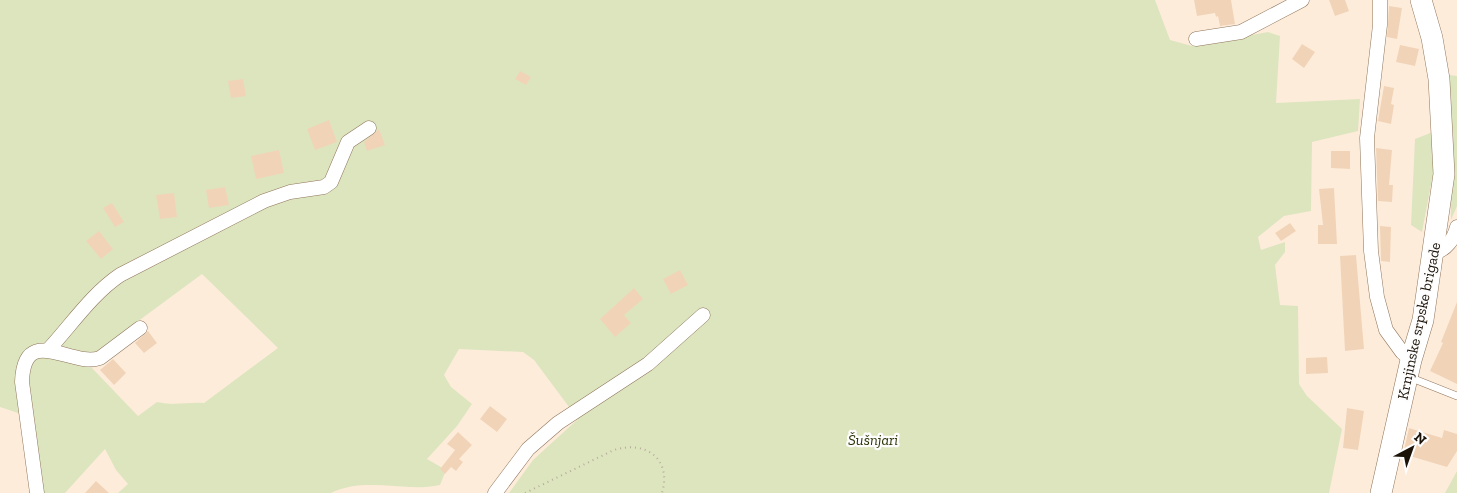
<svg xmlns="http://www.w3.org/2000/svg" width="1457" height="493" font-family="'Zilla Slab',serif">
<style>
.green{fill:#dde5bf;fill-rule:evenodd}
.building{fill:#f1d4b8}
.lines{fill:none;stroke-linecap:round;stroke-linejoin:round}
.service-casing{stroke:#8e755b;stroke-width:8}
.minor-casing{stroke:#8e755b;stroke-width:15}
.primary-casing{stroke:#8e755b;stroke-width:22}
.path{stroke:#b9aa9b;stroke-width:2;stroke-dasharray:1 4;stroke-linecap:butt}
.service{stroke:#fff;stroke-width:7}
.minor{stroke:#fff;stroke-width:14}
.primary{stroke:#fff;stroke-width:21}
.labels{text-anchor:middle;stroke-width:4.5;stroke-linejoin:round;paint-order:stroke}
.street-label{font-size:15px;fill:#1b1208;stroke:#fdfdfd}
.park-label{font-size:15px;font-style:italic;fill:#2b3204;stroke:#fdfdfd}
</style>
<rect width="100%" height="100%" fill="#feecdb"/>
<path class="green" d="M 0,0 L 1155,0 L 1170,40 L 1192,46 L 1268,32 L 1280,36 L 1276,103 L 1360,99 L 1358,131 L 1312,142 L 1311,211 L 1284,216 L 1258,237 L 1261,250 L 1285,242 L 1285,252 L 1275,265 L 1280,305 L 1298,306 L 1299,384 L 1307,396 L 1342,429 L 1329,493 L 509,493 L 533,460 L 578,419 L 534,360 L 523,352 L 459,349 L 444,375 L 451,387 L 472,404 L 457,426 L 427,459 L 446,470 L 440,485 C 404,493 367,476 331,493 L 118,493 L 128,484 L 116,470 L 105,449 L 65,493 L 33,493 L 33,418 L 0,407 ZM 202,274 L 278,348 L 204,403 C 186,402 175,406 157,402 L 138,416 L 92,368 L 99,350 Z
M 1449,75 L 1457,76 L 1457,206 L 1451,220 Z
M 1433,132 L 1435,164 L 1422,232 L 1411,225 L 1415,139 Z
M 1457,471 L 1457,493 L 1445,493 Z"/>
<path class="building" d="M 1194,0 L 1231,0 L 1235,24 L 1220,26 L 1218,16 L 1216,17 L 1215,13 L 1197,16 Z
M 1329,0 L 1345,0 L 1349,11 L 1335,16 Z
M 1389,6 L 1402,8 L 1397,39 L 1387,37 Z
M 1302,44 L 1315,52 L 1304,68 L 1292,59 Z
M 1400,45 L 1419,49 L 1415,66 L 1396,62 Z
M 520,71 L 531,77 L 526,85 L 515,79 Z
M 243,79 L 246,96 L 231,98 L 228,81 Z
M 1384,86 L 1394,88 L 1391,104 L 1394,105 L 1391,124 L 1378,121 Z
M 329,120 L 337,142 L 315,150 L 307,129 Z
M 379,129 L 385,145 L 367,151 L 364,142 Z
M 1376,148 L 1392,150 L 1389,185 L 1393,185 L 1392,202 L 1378,201 Z
M 279,150 L 284,173 L 256,179 L 251,156 Z
M 1331,151 L 1350,151 L 1350,169 L 1331,168 Z
M 225,187 L 229,205 L 209,208 L 206,190 Z
M 1334,188 L 1337,244 L 1318,244 L 1318,225 L 1323,225 L 1319,189 Z
M 174,193 L 177,217 L 160,219 L 156,195 Z
M 112,203 L 124,222 L 115,227 L 103,208 Z
M 1290,223 L 1296,231 L 1281,241 L 1275,233 Z
M 1380,226 L 1391,227 L 1390,262 L 1381,261 Z
M 99,231 L 113,249 L 101,259 L 86,241 Z
M 1356,255 L 1364,349 L 1345,351 L 1340,256 Z
M 680,270 L 688,285 L 671,294 L 663,279 Z
M 634,288 L 643,299 L 624,315 L 631,323 L 615,337 L 600,319 Z
M 1457,302 L 1457,384 L 1430,371 L 1443,343 L 1441,342 Z
M 148,331 L 157,343 L 144,353 L 135,343 Z
M 1327,357 L 1328,373 L 1306,374 L 1306,358 Z
M 113,359 L 126,373 L 114,385 L 100,370 Z
M 490,406 L 507,419 L 497,432 L 480,419 Z
M 1347,408 L 1364,411 L 1358,450 L 1343,448 Z
M 1409,428 L 1442,438 L 1444,430 L 1457,434 L 1457,451 L 1447,467 L 1403,454 Z
M 458,432 L 472,445 L 459,459 L 463,462 L 456,471 L 451,467 L 445,474 L 440,469 L 455,450 L 447,444 Z
M 96,481 L 109,493 L 85,493 Z"/>
<g class="lines">
<g class="service-casing">
<path id="service" d="M 1409,377 L 1457,396"/>
</g>
<g class="minor-casing">
<path id="minor" d="M 1380,0 L 1380,25 L 1367,138 L 1371,251 L 1377,297 L 1386,330 L 1402,352 L 1411,360
M 1196,39 L 1241,32 L 1302,0
M 1434,253 C 1446,250 1454,239 1457,227
M 49,349 C 72,324 92,294 120,275 L 264,201 L 290,192 L 324,187 L 331,182 L 348,142 L 369,128
M 37,493 L 22,382 C 24,322 71,368 100,358 L 140,328
M 495,493 L 528,449 L 558,423 L 648,364 L 703,315"/>
</g>
<g class="primary-casing">
<path id="primary" d="M 1381,493 L 1411,360 L 1423,320 L 1444,174 L 1439,79 L 1432,38 L 1421,0"/>
</g>
<path class="path" d="M 525,493 L 614,450 C 646,440 672,459 662,493"/>
<use href="#service" class="service"/>
<use href="#minor" class="minor"/>
<use href="#primary" class="primary"/>
</g>
<g class="labels">
<g class="street-label">
<text transform="translate(1419 321) rotate(-78)" y="5">Krnjinske srpske brigade</text>
</g>
<g class="park-label">
<text x="873" y="445">Šušnjari</text>
</g>
</g>
<g transform="translate(1412 448) rotate(41)" stroke="#fdfdfd" stroke-width="4" paint-order="stroke">
<path d="M0-4L9 19L0 12L-9 19Z" fill="#1b1208"/>
<text y="-8" font-size="14" font-weight="bold" text-anchor="middle" fill="#1b1208">N</text>
</g>
</svg>
